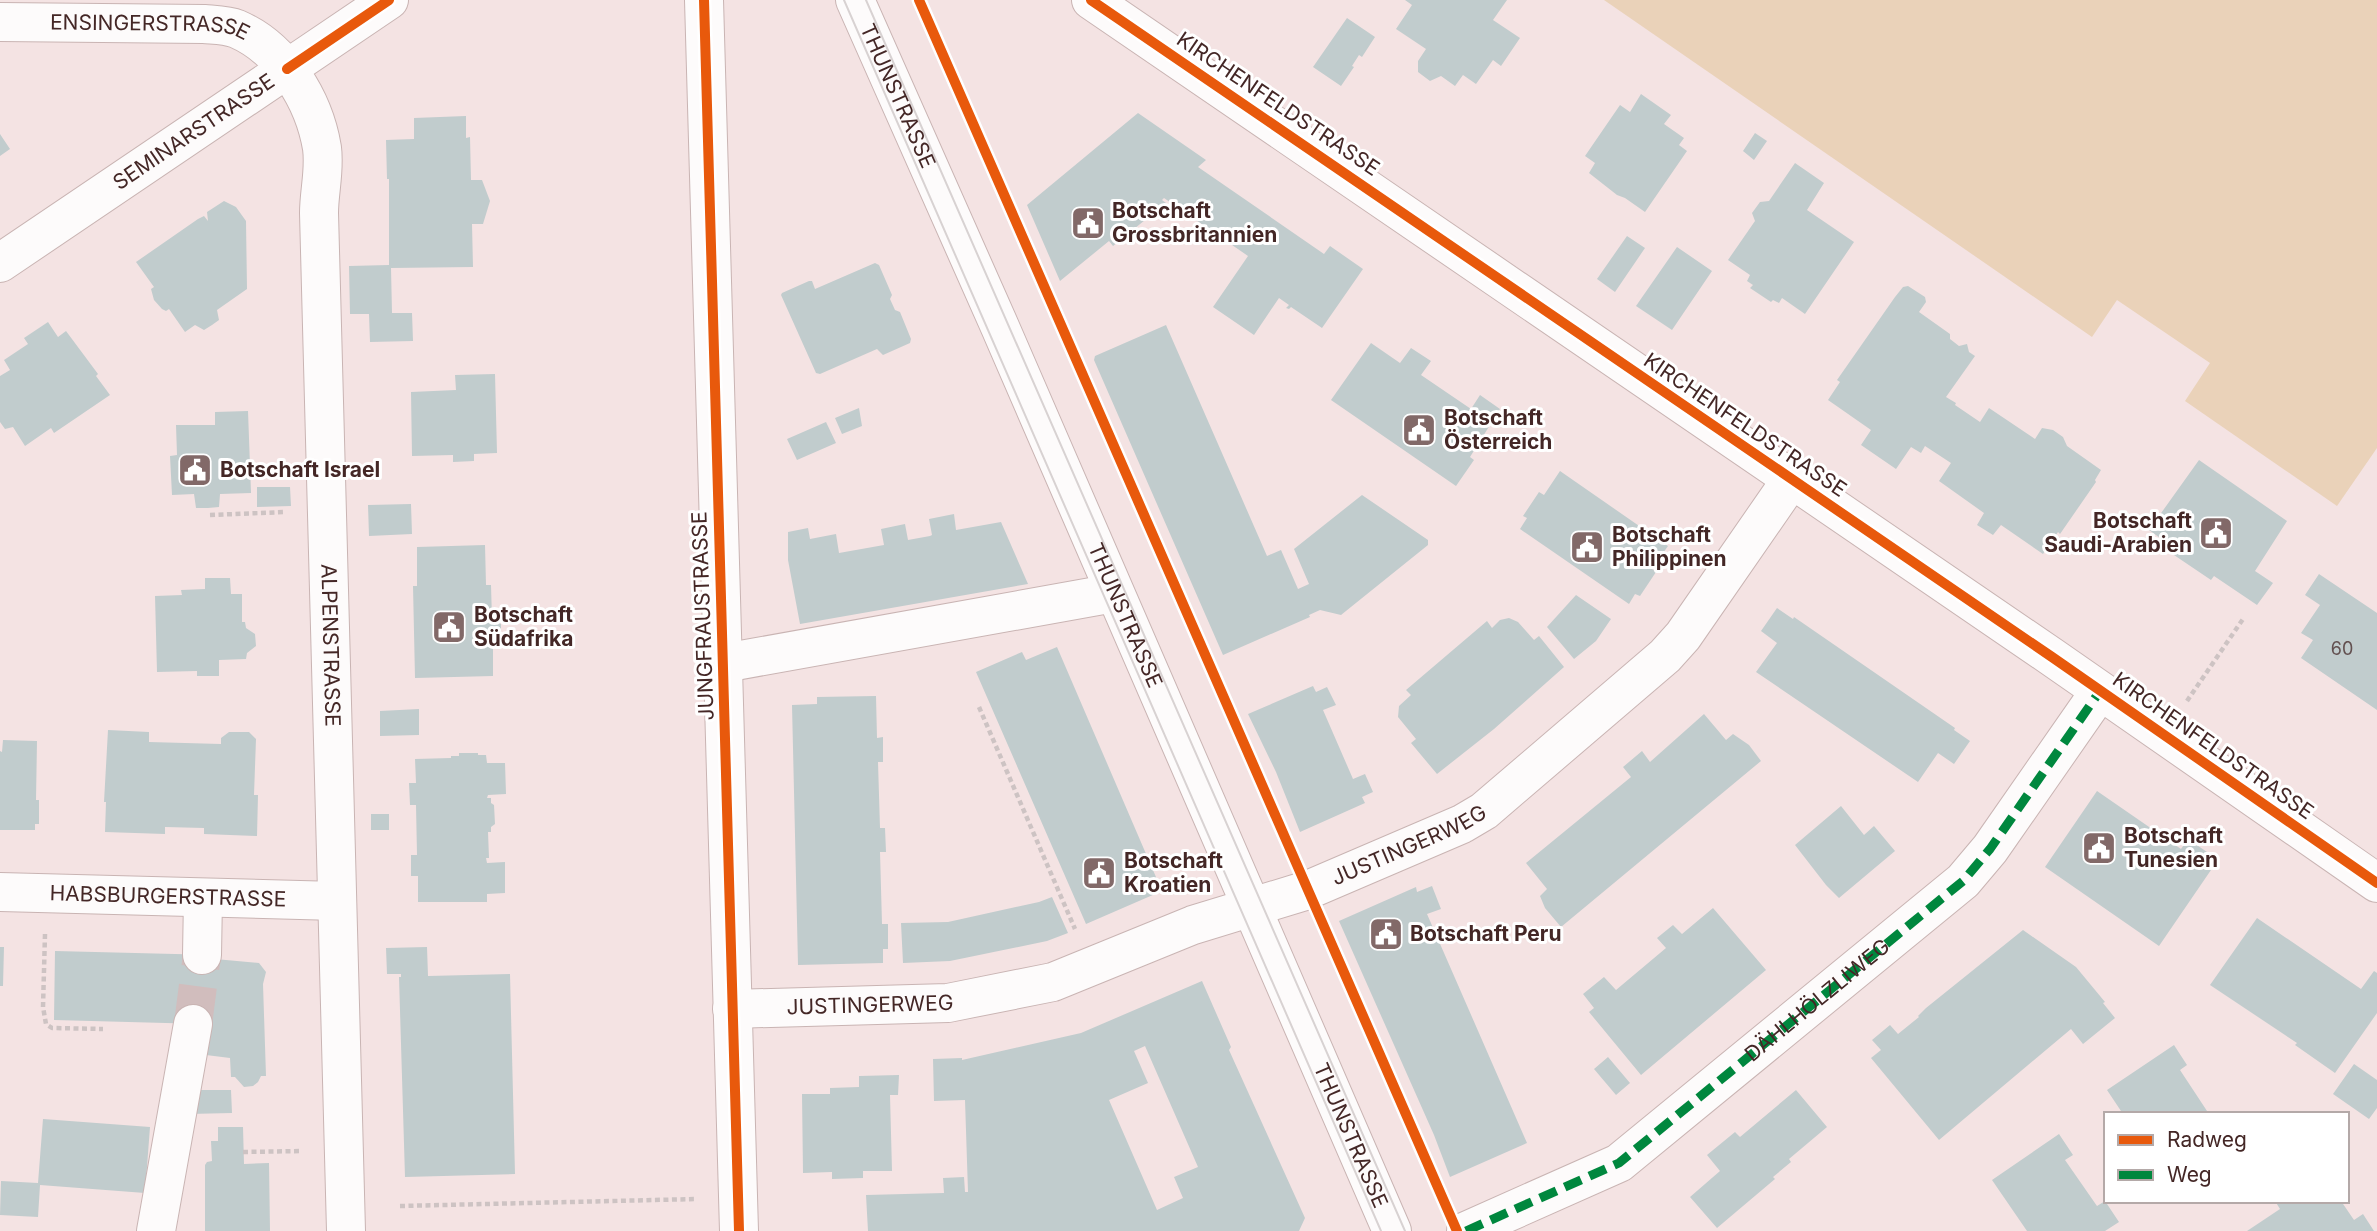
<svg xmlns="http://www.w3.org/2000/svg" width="2377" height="1231" font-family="Inter,sans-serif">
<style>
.green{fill:#ead2b9}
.building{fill:#c1cccd;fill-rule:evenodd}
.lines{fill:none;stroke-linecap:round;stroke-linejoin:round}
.minor-tunnel{stroke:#d1bdbd;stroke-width:38;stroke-dasharray:38 19;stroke-linecap:butt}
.minor-casing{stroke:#c9b4b3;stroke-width:40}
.major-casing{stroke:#c9b4b3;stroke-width:40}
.path{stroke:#cdc3c3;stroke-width:4.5;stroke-dasharray:5 3.5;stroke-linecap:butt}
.minor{stroke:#fdfbfb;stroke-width:38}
.major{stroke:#fdfbfb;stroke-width:38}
.tram{stroke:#d8d2d2;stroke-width:2}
.quiet{stroke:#00873e;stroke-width:9;stroke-dasharray:18 9;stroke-linecap:butt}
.cycleway-casing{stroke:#fff;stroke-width:15}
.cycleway{stroke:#e8590c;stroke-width:10}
.labels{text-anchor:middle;stroke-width:6;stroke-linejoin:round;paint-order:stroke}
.number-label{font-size:18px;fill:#635050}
.street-label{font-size:21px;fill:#442726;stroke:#fff}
.poi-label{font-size:21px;font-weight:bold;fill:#442726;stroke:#fff;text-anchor:start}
</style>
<rect width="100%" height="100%" fill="#f4e3e3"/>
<path class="green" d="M 1604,0 L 2377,0 L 2377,448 L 2337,506 L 2185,401 L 2210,363 L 2117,300 L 2092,337 Z"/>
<path class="building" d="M 1405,0 L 1507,0 L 1493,20 L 1520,38 L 1501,66 L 1493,60 L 1476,84 L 1463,75 L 1455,86 L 1441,76 L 1430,81 L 1418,72 L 1418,61 L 1426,49 L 1396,29 L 1412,5 Z
M 1347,18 L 1375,37 L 1362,57 L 1359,55 L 1352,66 L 1354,67 L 1341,86 L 1313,67 Z
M 1641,94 L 1671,115 L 1664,124 L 1684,138 L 1679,145 L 1687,151 L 1645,212 L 1625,198 L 1617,195 L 1589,173 L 1595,163 L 1585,156 L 1620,105 L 1630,112 Z
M 1138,113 L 1206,160 L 1198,167 L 1324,254 L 1330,246 L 1363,269 L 1322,328 L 1291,307 L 1289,309 L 1286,308 L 1289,305 L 1279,298 L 1254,335 L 1213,307 L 1248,256 L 1164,198 L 1162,200 L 1166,203 L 1113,246 L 1109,241 L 1060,281 L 1027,205 Z
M 466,116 L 466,138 L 470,137 L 471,180 L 482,180 L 490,201 L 483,224 L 472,224 L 473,267 L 391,268 L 392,313 L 412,313 L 413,341 L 370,342 L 369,314 L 350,314 L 349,266 L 389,265 L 389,179 L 387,179 L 386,140 L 414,139 L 414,118 Z
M 1755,133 L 1767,141 L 1754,160 L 1743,151 Z
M 0,134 L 10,149 L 0,156 Z
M 1795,163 L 1824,183 L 1807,210 L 1854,242 L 1805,314 L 1782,298 L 1779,303 L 1773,300 L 1771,302 L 1750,288 L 1753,285 L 1747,281 L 1750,275 L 1728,260 L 1755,221 L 1752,213 L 1760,202 L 1769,201 Z
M 224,201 L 236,207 L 246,221 L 247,289 L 217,310 L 219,320 L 212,325 L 204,330 L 195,325 L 185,332 L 169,309 L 166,311 L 162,309 L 154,300 L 151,289 L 154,287 L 136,262 L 198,219 L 204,216 L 208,221 L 207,212 Z
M 1627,236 L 1645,248 L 1615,292 L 1597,279 Z
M 1677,247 L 1712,271 L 1672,330 L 1636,306 Z
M 875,263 L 879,265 L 892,295 L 890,299 L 895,310 L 900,312 L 911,339 L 910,343 L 883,355 L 877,349 L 820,374 L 816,373 L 781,295 L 782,293 L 809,281 L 812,281 L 815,289 Z
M 1908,286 L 1925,297 L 1926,302 L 1919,312 L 1950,334 L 1950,339 L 1959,346 L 1967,344 L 1969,352 L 1975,356 L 1946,397 L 1956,403 L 1955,405 L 1980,422 L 1989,408 L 2035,439 L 2042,428 L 2053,430 L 2063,437 L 2067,446 L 2101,470 L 2095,480 L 2096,482 L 2060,534 L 2058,532 L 2043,554 L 2001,525 L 1993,535 L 1977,525 L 1984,513 L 1939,481 L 1951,463 L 1925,446 L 1921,453 L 1911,447 L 1896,469 L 1861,445 L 1871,430 L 1828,400 L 1840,382 L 1837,380 L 1895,297 L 1903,287 Z
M 48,322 L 58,337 L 66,331 L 98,374 L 96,376 L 110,395 L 54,433 L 51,428 L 25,446 L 13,427 L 5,429 L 0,422 L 0,376 L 10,370 L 4,360 L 28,344 L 24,338 Z
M 1166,325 L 1267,556 L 1281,550 L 1298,589 L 1309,584 L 1294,549 L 1362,495 L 1428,540 L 1428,545 L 1341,615 L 1320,610 L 1309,615 L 1310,617 L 1223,655 L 1094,360 L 1095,356 Z
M 1371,343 L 1400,363 L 1411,348 L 1431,361 L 1421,375 L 1471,409 L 1480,395 L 1500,409 L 1470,457 L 1474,460 L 1456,486 L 1331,400 Z
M 495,374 L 497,453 L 474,454 L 474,461 L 453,462 L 453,455 L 412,456 L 411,392 L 456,390 L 455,375 Z
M 859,408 L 862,426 L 842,434 L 835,418 Z
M 248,411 L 251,493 L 220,494 L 219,507 L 208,508 L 196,508 L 194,494 L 172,495 L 170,456 L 177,455 L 176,425 L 215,425 L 215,412 Z
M 826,422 L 836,443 L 797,460 L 787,439 Z
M 2199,460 L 2287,521 L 2255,571 L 2273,583 L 2257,605 L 2214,576 L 2211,580 L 2171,553 L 2174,548 L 2149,530 Z
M 1560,471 L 1668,546 L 1652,569 L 1656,572 L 1640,596 L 1635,594 L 1629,604 L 1520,529 L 1527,518 L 1523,516 L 1539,492 L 1544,495 Z
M 257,487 L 290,487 L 291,506 L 257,507 Z
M 411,504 L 412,534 L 369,536 L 368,505 Z
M 954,514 L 956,530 L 1001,522 L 1028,584 L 800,624 L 788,560 L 788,532 L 808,528 L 810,539 L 836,534 L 839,553 L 884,545 L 881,529 L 905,524 L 908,540 L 930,536 L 932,535 L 929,519 Z
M 485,545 L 486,585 L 491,585 L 492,619 L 501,624 L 501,637 L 493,641 L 493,676 L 415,678 L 413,586 L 417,586 L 417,547 Z
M 2319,574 L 2377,613 L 2377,710 L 2301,658 L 2313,640 L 2301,633 L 2320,605 L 2305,595 Z
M 205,578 L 230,578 L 231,594 L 242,594 L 242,622 L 245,622 L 246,628 L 255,634 L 256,646 L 247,653 L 246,659 L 219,660 L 219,676 L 197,676 L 197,671 L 157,672 L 155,596 L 182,595 L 181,590 L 205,589 Z
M 1576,595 L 1611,619 L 1596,641 L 1574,659 L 1547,627 Z
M 1777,608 L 1793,619 L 1794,617 L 1955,728 L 1954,730 L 1970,741 L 1954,764 L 1938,753 L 1918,782 L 1756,672 L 1777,643 L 1761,631 Z
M 1509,618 L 1518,622 L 1534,640 L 1539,636 L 1564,667 L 1494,729 L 1437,774 L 1411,743 L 1416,739 L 1398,717 L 1399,706 L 1411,695 L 1406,690 L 1487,621 L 1492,628 L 1500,620 Z
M 1057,647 L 1162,891 L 1086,924 L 976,672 L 1022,652 L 1026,660 Z
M 1313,686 L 1316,692 L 1327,687 L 1336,705 L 1323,710 L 1353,779 L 1365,774 L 1373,792 L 1362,797 L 1365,803 L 1300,832 L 1276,772 L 1248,714 Z
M 876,696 L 877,738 L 883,737 L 883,762 L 878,762 L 880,828 L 885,828 L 886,852 L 880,852 L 882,924 L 888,924 L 888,949 L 883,949 L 883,963 L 798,965 L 792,705 L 817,704 L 817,697 Z
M 419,709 L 419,735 L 380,736 L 380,711 Z
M 1704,714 L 1726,740 L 1733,734 L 1749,745 L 1761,761 L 1561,927 L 1545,908 L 1540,896 L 1547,889 L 1526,863 L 1631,777 L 1623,767 L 1642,751 L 1650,762 Z
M 108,730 L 149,732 L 149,742 L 221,744 L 221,738 L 229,732 L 249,732 L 256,739 L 254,795 L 258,795 L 257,836 L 204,834 L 204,828 L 165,827 L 165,834 L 105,832 L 106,802 L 104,802 Z
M 3,740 L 37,741 L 36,800 L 39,800 L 39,824 L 35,824 L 35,830 L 0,830 L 0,751 L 2,752 Z
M 459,753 L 478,753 L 478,755 L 486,755 L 487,763 L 505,763 L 506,794 L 488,795 L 487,798 L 491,798 L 491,803 L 494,805 L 495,824 L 491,827 L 491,832 L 488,832 L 489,858 L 486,858 L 487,863 L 505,862 L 505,893 L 487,894 L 487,902 L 418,902 L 418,876 L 411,876 L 411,855 L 417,855 L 416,805 L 410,805 L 409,783 L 416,783 L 415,759 L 451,758 L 451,756 L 459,756 Z
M 2097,791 L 2181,849 L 2188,839 L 2207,852 L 2200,862 L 2211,870 L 2159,946 L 2045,867 Z
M 1841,806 L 1864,835 L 1874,826 L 1895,851 L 1839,898 L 1826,885 L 1795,845 Z
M 371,814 L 389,814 L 389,830 L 371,830 Z
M 1432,886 L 1441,909 L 1427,914 L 1527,1143 L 1450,1177 L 1434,1135 L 1339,921 L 1416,887 L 1417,892 Z
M 1052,897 L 1068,933 L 1047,941 L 950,961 L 903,963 L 901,923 L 948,922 L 1039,902 Z
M 1713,908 L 1766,970 L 1641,1075 L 1589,1012 L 1594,1008 L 1583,994 L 1604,977 L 1616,990 L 1666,948 L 1657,938 L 1673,925 L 1682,934 Z
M 2257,918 L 2361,989 L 2374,971 L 2377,973 L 2377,1013 L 2335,1073 L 2295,1045 L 2297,1043 L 2210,985 Z
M 2023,930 L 2076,967 L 2105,1002 L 2103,1003 L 2115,1018 L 2083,1044 L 2071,1029 L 1939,1140 L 1871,1058 L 1881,1050 L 1872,1040 L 1890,1025 L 1898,1034 L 1919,1017 L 1918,1016 L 1926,1008 Z
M 0,947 L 4,947 L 3,986 L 0,986 Z
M 427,947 L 428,976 L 510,974 L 515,1174 L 405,1177 L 399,977 L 401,977 L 401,974 L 387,974 L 386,948 Z
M 55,951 L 215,955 L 215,959 L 259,963 L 266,972 L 263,984 L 266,1076 L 261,1076 L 258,1082 L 253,1086 L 244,1087 L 235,1077 L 231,1077 L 230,1058 L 198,1054 L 203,1024 L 54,1020 Z
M 1202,981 L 1231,1047 L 1229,1050 L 1305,1218 L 1299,1231 L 868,1231 L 866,1195 L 944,1193 L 943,1178 L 964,1177 L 965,1192 L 968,1192 L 965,1100 L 934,1101 L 933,1059 L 962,1058 L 962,1060 L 1081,1033 ZM 1145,1046 L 1198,1167 L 1174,1177 L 1183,1198 L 1157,1210 L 1109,1100 L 1148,1083 L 1134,1051 Z
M 2174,1045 L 2187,1065 L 2180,1070 L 2209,1114 L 2123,1114 L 2107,1090 Z
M 1608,1057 L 1630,1083 L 1616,1095 L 1594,1069 Z
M 2354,1064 L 2377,1080 L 2377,1108 L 2369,1119 L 2333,1094 Z
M 899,1075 L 898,1095 L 890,1095 L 892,1171 L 863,1171 L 863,1178 L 832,1179 L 832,1172 L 803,1173 L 802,1094 L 830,1094 L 830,1088 L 859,1087 L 859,1076 Z
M 192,1090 L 231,1090 L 232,1113 L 188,1114 Z
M 1796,1090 L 1827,1127 L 1789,1159 L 1791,1162 L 1773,1177 L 1775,1179 L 1717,1228 L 1690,1197 L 1720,1171 L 1707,1155 L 1735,1132 L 1740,1137 Z
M 43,1119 L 150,1127 L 145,1193 L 40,1185 L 38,1217 L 0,1215 L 1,1181 L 38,1183 Z
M 218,1127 L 243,1127 L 244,1164 L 269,1163 L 270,1231 L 205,1231 L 205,1165 L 207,1162 L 212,1161 L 211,1141 L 218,1141 Z
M 2059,1134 L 2073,1155 L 2065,1160 L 2097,1206 L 2105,1201 L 2119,1222 L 2105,1231 L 2027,1231 L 1992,1180 Z
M 2275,1201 L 2341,1201 L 2354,1220 L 2363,1214 L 2374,1231 L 2247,1231 L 2280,1209 Z"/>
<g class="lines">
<path class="minor-tunnel" d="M 193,1024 L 202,955"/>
<g class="minor-casing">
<g id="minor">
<path d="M 704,0 L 739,1231"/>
<path id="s1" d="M 855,0 L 1000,327 L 1392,1231"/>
<path id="s2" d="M 0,22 L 204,24 C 215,25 227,25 237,29 C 283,49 314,100 322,148 C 325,170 319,192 319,213 L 346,1231"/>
<path id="s3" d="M 0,263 L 389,0"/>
<path d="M 724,663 L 1114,593"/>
<path id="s4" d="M 0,892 L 337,901"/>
<path d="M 202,955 L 203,898"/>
<path id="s5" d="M 732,1009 L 948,1003 L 1053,982 L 1193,925 L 1308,890 L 1462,824 L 1484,811 L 1665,656 L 1683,636 L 1791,480"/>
<path d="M 156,1231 L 193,1024"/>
<path id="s6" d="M 1466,1231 L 1619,1163 L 1963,881 L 1990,849 L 2100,691"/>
</g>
</g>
<g class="major-casing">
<path id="major" d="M 1091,0 L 2052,657 L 2377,883"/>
</g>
<path class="path" d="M 210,515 L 286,512
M 2187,701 L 2243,619
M 979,707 L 1075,929
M 45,934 L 43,1007 L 46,1024 L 52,1028 L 103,1029
M 243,1152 L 302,1151
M 400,1206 L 697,1199"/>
<use href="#minor" class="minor"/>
<use href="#major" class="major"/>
<path class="tram" d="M 844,0 L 1381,1231
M 866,0 L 1405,1231"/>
<path class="quiet" d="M 1466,1231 L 1619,1163 L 1963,881 L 1990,849 L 2100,691"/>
<g class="cycleway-casing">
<path id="cycleway" d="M 704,0 L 739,1231
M 919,0 L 1457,1231
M 1091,0 L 2052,657 L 2377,883
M 287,69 L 389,0"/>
</g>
<use href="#cycleway" class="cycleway"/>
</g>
<defs>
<g id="civic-square" transform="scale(1.75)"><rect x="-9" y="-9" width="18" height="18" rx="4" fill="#826968" stroke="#fff"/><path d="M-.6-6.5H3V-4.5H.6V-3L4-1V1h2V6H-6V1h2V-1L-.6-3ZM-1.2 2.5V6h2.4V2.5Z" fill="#fff"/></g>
</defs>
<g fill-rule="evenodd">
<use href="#civic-square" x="1088" y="223"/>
<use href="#civic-square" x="1419" y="430"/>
<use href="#civic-square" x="195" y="470"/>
<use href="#civic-square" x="2216" y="533"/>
<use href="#civic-square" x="1587" y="547"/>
<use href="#civic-square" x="449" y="627"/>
<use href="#civic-square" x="2099" y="848"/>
<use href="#civic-square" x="1099" y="873"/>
<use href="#civic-square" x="1386" y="934"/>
</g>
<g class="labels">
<g class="number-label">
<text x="2342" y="655">60</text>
</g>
<g class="street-label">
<text dy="7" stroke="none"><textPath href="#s2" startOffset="150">ENSINGERSTRASSE</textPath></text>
<text dy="7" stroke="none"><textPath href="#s1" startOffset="105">THUNSTRASSE</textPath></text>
<text transform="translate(1278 104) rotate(34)" y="7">KIRCHENFELDSTRASSE</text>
<text dy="7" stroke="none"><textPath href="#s3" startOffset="234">SEMINARSTRASSE</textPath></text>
<text transform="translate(1745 425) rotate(34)" y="7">KIRCHENFELDSTRASSE</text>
<text dy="7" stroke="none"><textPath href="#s1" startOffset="672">THUNSTRASSE</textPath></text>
<text transform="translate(703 616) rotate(-92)" y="7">JUNGFRAUSTRASSE</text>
<text dy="7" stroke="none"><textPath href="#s2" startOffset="887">ALPENSTRASSE</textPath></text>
<text transform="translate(2213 746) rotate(35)" y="7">KIRCHENFELDSTRASSE</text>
<text dy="7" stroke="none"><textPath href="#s5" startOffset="705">JUSTINGERWEG</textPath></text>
<text dy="7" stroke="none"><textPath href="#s4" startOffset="168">HABSBURGERSTRASSE</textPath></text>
<text dy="7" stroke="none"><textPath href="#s6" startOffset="424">DÄHLHÖLZLIWEG</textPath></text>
<text dy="7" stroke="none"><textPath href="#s5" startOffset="138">JUSTINGERWEG</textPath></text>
<text dy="7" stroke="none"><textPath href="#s1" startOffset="1239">THUNSTRASSE</textPath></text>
</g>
<g class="poi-label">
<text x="1112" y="218">Botschaft<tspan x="1112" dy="24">Grossbritannien</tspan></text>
<text x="1444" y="425">Botschaft<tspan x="1444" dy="24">Österreich</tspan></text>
<text x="220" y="477">Botschaft Israel</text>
<text x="2192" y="528" text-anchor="end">Botschaft<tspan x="2192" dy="24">Saudi-Arabien</tspan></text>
<text x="1612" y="542">Botschaft<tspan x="1612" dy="24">Philippinen</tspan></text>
<text x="474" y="622">Botschaft<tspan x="474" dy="24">Südafrika</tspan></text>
<text x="2124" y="843">Botschaft<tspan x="2124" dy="24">Tunesien</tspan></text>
<text x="1124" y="868">Botschaft<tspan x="1124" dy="24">Kroatien</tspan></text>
<text x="1410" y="941">Botschaft Peru</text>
</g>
</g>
<rect x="2104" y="1112" width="245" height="91" fill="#ffffff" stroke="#b4a9a8" stroke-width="2"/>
<rect x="2118" y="1135" width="35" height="10" fill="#e8590c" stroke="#b4a9a8" stroke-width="2"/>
<text x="2167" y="1147" font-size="21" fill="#442726">Radweg</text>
<rect x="2118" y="1170" width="35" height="10" fill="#00873e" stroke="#b4a9a8" stroke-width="2"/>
<text x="2167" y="1182" font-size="21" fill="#442726">Weg</text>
</svg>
